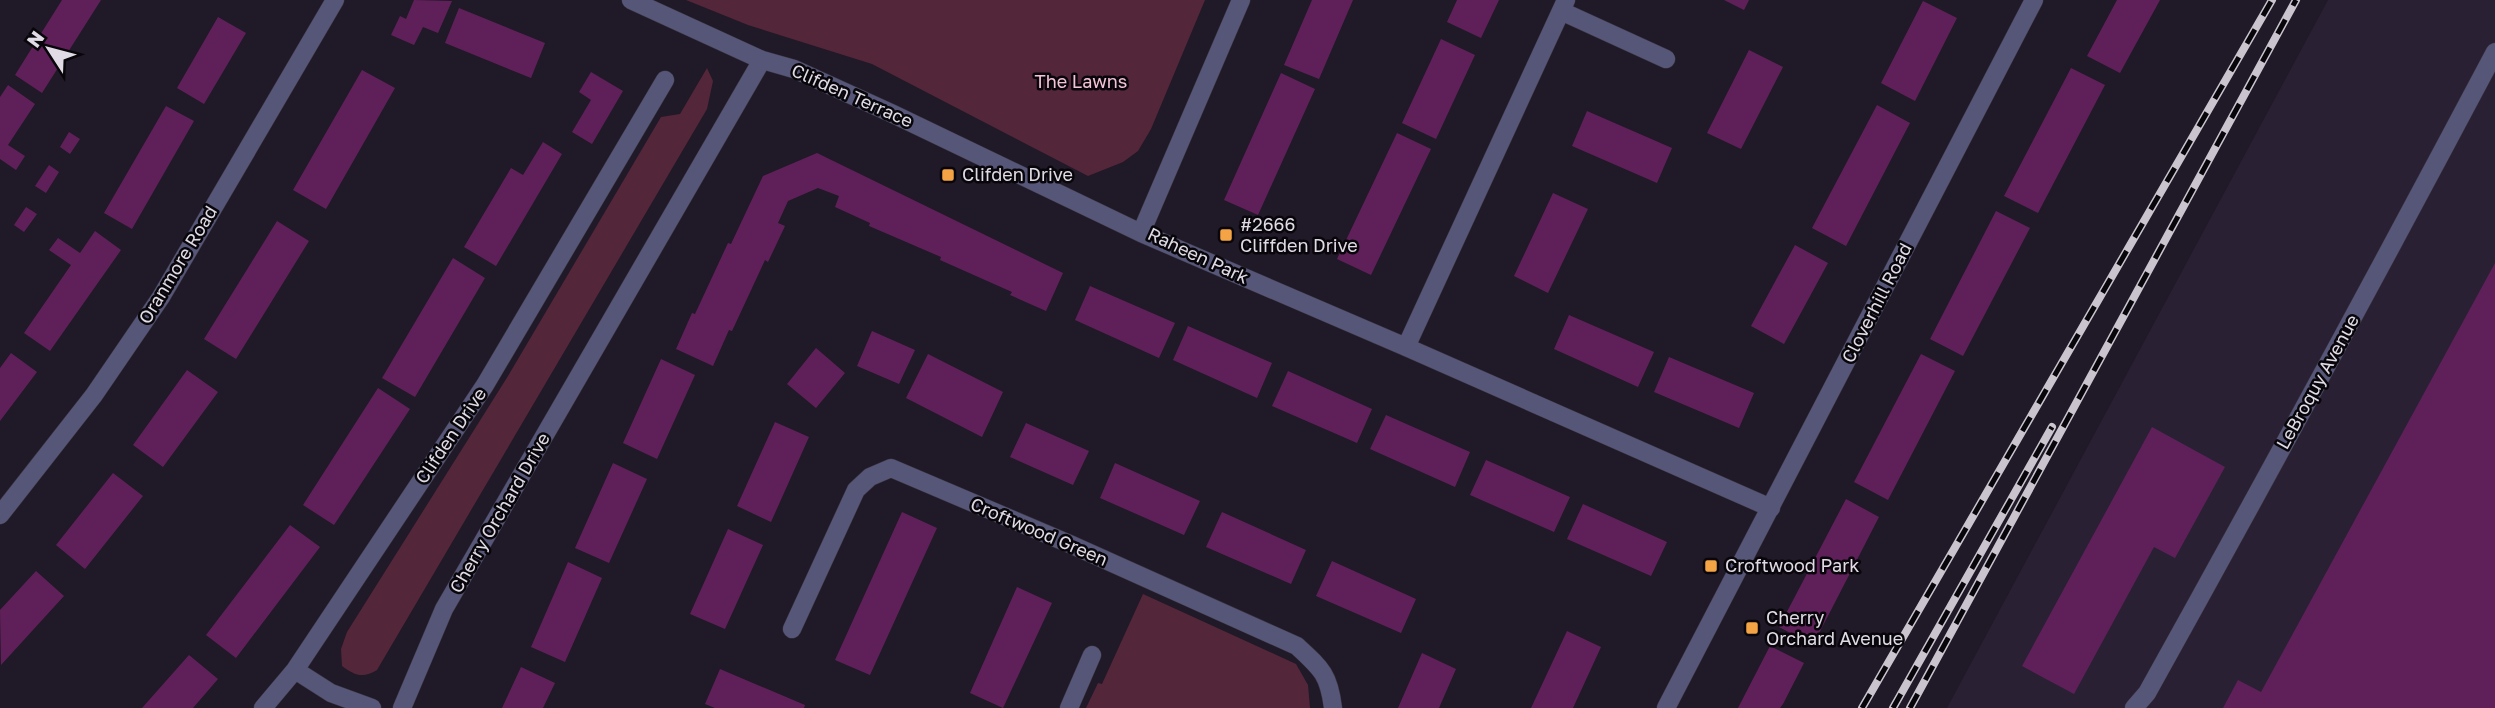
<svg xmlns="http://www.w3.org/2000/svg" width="2495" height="708" font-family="'Golos Text',sans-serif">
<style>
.built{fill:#292033}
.green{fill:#54263a}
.building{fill:#5f205a}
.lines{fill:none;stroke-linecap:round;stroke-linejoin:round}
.minor-casing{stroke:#3b3442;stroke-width:19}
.minor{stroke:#565778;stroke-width:18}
.rail-casing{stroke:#c9c4ce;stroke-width:8}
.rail{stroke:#08060b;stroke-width:5;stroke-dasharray:16;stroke-linecap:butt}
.poi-dot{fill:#f4a444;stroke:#08060b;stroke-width:2.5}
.labels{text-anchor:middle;stroke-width:5;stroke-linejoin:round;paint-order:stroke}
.park-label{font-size:18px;fill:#f4c3d5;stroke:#08060b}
.street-label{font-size:18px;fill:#e0dbe5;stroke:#08060b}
.poi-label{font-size:18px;fill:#e0dbe5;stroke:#08060b;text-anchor:start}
</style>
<rect width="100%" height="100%" fill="#201927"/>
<path class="built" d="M 2328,0 L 2495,0 L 2495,708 L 1947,708 Z"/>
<path class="green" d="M 686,0 L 1205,0 L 1151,129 L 1138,151 L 1123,162 L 1088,176 L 872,64 L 748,25 Z
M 707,68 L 713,81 L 707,109 L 377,670 C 363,679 354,675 342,666 L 341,649 L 347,632 L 508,376 L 661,117 L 680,114 Z
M 1143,594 L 1296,664 L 1308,685 L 1310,708 L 1086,708 L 1098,683 L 1102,684 Z"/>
<path class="building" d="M 62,0 L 101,0 L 42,93 L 15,75 Z
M 414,0 L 452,1 L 438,33 L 423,27 L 414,45 L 391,35 L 400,16 L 406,19 Z
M 1312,0 L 1353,0 L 1319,79 L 1284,65 Z
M 1457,0 L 1499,0 L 1481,38 L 1447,22 Z
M 1724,0 L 1749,0 L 1744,10 Z
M 2117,0 L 2160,0 L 2120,73 L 2087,56 Z
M 1923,1 L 1957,18 L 1915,101 L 1881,83 Z
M 459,8 L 545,43 L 531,78 L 445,43 Z
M 218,17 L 246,33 L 204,104 L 177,88 Z
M 1441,39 L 1475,55 L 1436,139 L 1402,123 Z
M 1749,50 L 1783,67 L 1741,149 L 1707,133 Z
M 2071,68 L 2105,85 L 2038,213 L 2004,196 Z
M 362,70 L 395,88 L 326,209 L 293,190 Z
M 591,72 L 623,91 L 592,144 L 572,132 L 591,100 L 579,92 Z
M 1281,73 L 1315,89 L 1258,215 L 1224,200 Z
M 8,85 L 35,104 L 8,145 L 25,156 L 16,170 L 0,159 L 0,97 Z
M 1877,105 L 1910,123 L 1846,246 L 1812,228 Z
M 166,106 L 194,121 L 132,229 L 104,213 Z
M 1587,111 L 1672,148 L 1657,183 L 1572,146 Z
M 69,132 L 80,139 L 70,154 L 60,147 Z
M 1397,133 L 1431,149 L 1371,275 L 1337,259 Z
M 543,142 L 562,154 L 496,266 L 464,247 L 511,168 L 523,175 Z
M 817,153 L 1063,273 L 1046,311 L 1010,295 L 1012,292 L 940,260 L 941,257 L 869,226 L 870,223 L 835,207 L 839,196 L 818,188 L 788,201 L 778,223 L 785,226 L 768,262 L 765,260 L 732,331 L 729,330 L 713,366 L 676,349 L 692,313 L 695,314 L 728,243 L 731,244 L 763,176 Z
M 49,165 L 59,172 L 46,193 L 35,186 Z
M 1553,193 L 1588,209 L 1548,293 L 1514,276 Z
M 26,207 L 37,214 L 24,232 L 14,225 Z
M 1996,211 L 2030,228 L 1963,356 L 1930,339 Z
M 277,221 L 309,241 L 236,359 L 204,339 Z
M 95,231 L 121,250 L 50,351 L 24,333 L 71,265 L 49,250 L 58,238 L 80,253 Z
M 1795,245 L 1828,263 L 1784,344 L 1751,326 Z
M 453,258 L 485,278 L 415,397 L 382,378 Z
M 2495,263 L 2495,708 L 2223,708 L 2238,680 L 2261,692 Z
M 1090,286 L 1175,323 L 1159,358 L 1075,320 Z
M 1569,315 L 1654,352 L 1638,387 L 1554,349 Z
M 1188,326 L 1272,363 L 1257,398 L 1173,360 Z
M 872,331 L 915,350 L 899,384 L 857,366 Z
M 816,348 L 845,373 L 816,408 L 787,384 Z
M 11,353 L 37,372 L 0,421 L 0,368 Z
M 928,354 L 1003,392 L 982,437 L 906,398 Z
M 1921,354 L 1955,371 L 1888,500 L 1854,482 Z
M 1669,357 L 1754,393 L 1739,428 L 1654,392 Z
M 661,359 L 695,375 L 657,459 L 623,443 Z
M 187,370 L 218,392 L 163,467 L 133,445 Z
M 1288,371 L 1372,409 L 1357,443 L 1272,406 Z
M 378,388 L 410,409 L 334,525 L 303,505 Z
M 1386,415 L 1470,452 L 1455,487 L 1370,449 Z
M 775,422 L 809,437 L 771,522 L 737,506 Z
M 1026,423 L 1089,451 L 1073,485 L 1010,457 Z
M 2152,427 L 2225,467 L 2175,558 L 2154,547 L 2074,694 L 2022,666 Z
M 1486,460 L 1570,497 L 1554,532 L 1470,495 Z
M 613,463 L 647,479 L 609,563 L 575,548 Z
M 1115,463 L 1200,501 L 1184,535 L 1100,498 Z
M 113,473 L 143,496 L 85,569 L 56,545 Z
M 1846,499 L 1879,517 L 1813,645 L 1779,627 Z
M 1583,504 L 1667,542 L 1651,576 L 1567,539 Z
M 902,512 L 937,528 L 870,675 L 835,660 Z
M 1222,512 L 1306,550 L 1291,584 L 1206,547 Z
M 290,525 L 320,547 L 236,658 L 206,635 Z
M 728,529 L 763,545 L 725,629 L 690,614 Z
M 1332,561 L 1416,599 L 1401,633 L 1316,596 Z
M 568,562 L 602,578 L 565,662 L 531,647 Z
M 36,571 L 64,596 L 1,665 L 0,610 Z
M 1017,587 L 1052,603 L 1003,708 L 970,693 Z
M 1567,631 L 1601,647 L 1573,708 L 1531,708 Z
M 1770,646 L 1804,663 L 1783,704 L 1780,708 L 1738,708 Z
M 1422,653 L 1456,669 L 1439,708 L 1398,708 Z
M 189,655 L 218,679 L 193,708 L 142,708 Z
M 521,667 L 555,683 L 543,708 L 502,708 Z
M 720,669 L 805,705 L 804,708 L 715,708 L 705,704 Z"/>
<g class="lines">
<g class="minor-casing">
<path id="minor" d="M 631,0 L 762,60 L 794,69 L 893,114 L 1141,233 L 1406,347 L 1771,508
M 1561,11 L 1666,59
M 1141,233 L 1241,0
M 1406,347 L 1566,0
M 0,515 L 94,395 L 161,297 L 335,0
M 792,629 L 856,490 L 870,477 L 891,468 L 1072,545 L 1297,646 C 1322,669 1329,675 1333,708
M 295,670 L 331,693 L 372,708
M 263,708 L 295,670 L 485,385 L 665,80
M 402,708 L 444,609 L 762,60
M 1069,708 L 1092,655
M 1666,708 L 2034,0
M 2134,708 L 2147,693 C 2265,481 2381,267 2495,52"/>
</g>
<use href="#minor" class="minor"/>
<g class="rail-casing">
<path id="rail" d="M 1862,708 L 2272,0
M 1893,708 L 2052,427
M 1910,708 L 2296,0"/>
</g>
<use href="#rail" class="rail"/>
</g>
<g class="poi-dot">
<rect x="941" y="168" width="14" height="14" rx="3.5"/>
<rect x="1219" y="228" width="14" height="14" rx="3.5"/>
<rect x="1704" y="559" width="14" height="14" rx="3.5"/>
<rect x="1745" y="621" width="14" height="14" rx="3.5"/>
</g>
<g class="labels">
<g class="park-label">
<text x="1081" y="88">The Lawns</text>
</g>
<g class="street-label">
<text transform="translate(852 96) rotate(24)" y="6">Clifden Terrace</text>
<text transform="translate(1198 256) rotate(25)" y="6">Raheen Park</text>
<text transform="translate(178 265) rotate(-59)" y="6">Oranmore Road</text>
<text transform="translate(1877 303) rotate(-63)" y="6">Cloverhill Road</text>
<text transform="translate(2318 382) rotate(-61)" y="6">LeBroquy Avenue</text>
<text transform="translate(451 436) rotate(-56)" y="6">Clifden Drive</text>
<text transform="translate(500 513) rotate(-60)" y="6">Cherry Orchard Drive</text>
<text transform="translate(1039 532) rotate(23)" y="6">Croftwood Green</text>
</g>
<g class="poi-label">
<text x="962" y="181">Clifden Drive</text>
<text x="1240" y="231">#2666<tspan x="1240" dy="21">Cliffden Drive</tspan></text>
<text x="1725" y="572">Croftwood Park</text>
<text x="1766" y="624">Cherry<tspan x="1766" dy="21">Orchard Avenue</tspan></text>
</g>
</g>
<g transform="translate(49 49) rotate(306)" stroke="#08060b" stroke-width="5" paint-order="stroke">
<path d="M0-5L12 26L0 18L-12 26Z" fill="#e0dbe5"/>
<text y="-10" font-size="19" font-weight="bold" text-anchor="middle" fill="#e0dbe5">N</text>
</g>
</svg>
